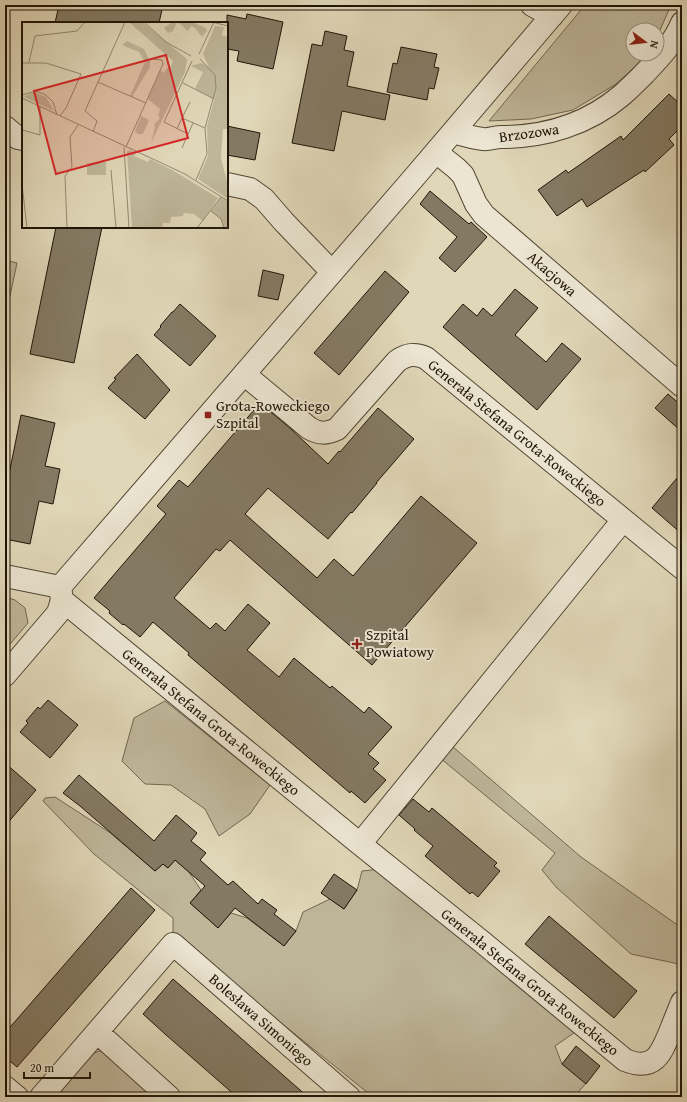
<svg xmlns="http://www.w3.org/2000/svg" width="687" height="1102" font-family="'Gentium Book Plus',serif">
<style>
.green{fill:#bfb69a;stroke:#706651}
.building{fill:#847a64;stroke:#201508}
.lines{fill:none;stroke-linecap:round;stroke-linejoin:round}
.minor-casing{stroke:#504634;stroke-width:24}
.minor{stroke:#ebe5d1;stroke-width:22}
.poi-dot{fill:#8f2418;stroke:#ebe5d1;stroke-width:1.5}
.labels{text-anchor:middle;stroke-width:4;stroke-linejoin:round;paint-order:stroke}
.street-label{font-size:15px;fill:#201508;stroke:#ebe5d1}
.poi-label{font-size:15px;fill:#201508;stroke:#ebe5d1;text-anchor:start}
.inset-road{fill:none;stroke:#938972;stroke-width:1}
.view{fill:#d62828;fill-opacity:0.15;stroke:#d62828;stroke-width:2}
.inset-edge{fill:none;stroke:#201508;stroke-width:2}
</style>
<rect width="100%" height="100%" fill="#e0d7b8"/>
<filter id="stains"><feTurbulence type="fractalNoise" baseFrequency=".005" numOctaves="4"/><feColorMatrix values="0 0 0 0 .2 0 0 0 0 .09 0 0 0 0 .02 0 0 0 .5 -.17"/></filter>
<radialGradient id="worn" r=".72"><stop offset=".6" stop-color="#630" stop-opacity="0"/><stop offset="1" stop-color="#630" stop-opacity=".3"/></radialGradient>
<path class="green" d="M 585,5 L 671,5 L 657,37 L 657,30 L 633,30 L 633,54 L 649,54 L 616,84 L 573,110 L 531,119 L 489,121 Z
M 5,260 L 17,263 L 5,319 Z
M 5,597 L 15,600 L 25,608 L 28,623 L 5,650 Z
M 165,701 L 270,785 L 250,814 L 219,836 L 205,809 L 171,785 L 145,784 L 122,761 L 134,718 Z
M 445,740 L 581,857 L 679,926 L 682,926 L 682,964 L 679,964 L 631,954 L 556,887 L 542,870 L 555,853 L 434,753 Z
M 55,797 L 109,832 L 155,871 L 163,864 L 168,868 L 175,860 L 189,872 L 201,890 L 190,903 L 218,928 L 231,913 L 247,918 L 284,946 L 296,931 L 303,912 L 330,899 L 344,909 L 357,890 L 362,871 L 390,868 L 584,1026 L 555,1046 L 562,1064 L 587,1082 L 574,1097 L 373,1097 L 173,936 L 173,918 L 94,854 L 43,801 L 45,798 Z
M 99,1051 L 105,1053 C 116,1062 145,1084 148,1097 L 55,1097 L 92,1054 Z"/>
<path class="building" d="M 59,5 L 163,5 L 159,23 L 55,23 Z
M 247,14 L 283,22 L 273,69 L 237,61 L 239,51 L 227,49 L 227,15 L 246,19 Z
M 325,31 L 347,36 L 344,50 L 354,52 L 347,86 L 390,95 L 385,120 L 342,111 L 334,151 L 292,143 L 312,44 L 322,46 Z
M 401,47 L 437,54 L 434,67 L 439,68 L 434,89 L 429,88 L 427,100 L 387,92 L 393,63 L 397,64 Z
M 669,94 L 682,106 L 682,126 L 669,139 L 674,145 L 645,172 L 644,170 L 587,207 L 582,199 L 557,216 L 538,190 L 566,170 L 568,173 L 621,136 L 623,140 Z
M 227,126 L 260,133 L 255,160 L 227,155 Z
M 430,191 L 469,224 L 471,222 L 487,237 L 455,272 L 439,258 L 457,237 L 420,204 Z
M 56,227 L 102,227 L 74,363 L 30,354 Z
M 263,270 L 284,275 L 278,300 L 258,296 Z
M 385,271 L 409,292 L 339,375 L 314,353 Z
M 515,289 L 538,308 L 515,335 L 546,362 L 562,343 L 581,359 L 537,410 L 443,327 L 463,304 L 477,316 L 483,308 L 492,316 Z
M 180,304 L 216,336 L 190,366 L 154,335 L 161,327 L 160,326 L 172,312 L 173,312 Z
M 137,354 L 170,390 L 145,419 L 108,388 L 116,379 L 114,378 Z
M 668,394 L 682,406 L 682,432 L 655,408 Z
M 260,403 L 291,429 L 328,464 L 339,451 L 340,452 L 378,408 L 414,439 L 376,483 L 377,483 L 352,513 L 351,512 L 328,539 L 268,488 L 245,514 L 317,578 L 334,559 L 353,576 L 421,496 L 477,543 L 372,665 L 317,617 L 230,540 L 220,551 L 216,549 L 174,598 L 210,629 L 216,623 L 225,631 L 248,604 L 270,623 L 247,650 L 279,677 L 294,658 L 330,688 L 332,686 L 364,713 L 369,707 L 392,727 L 368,754 L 379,763 L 373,769 L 386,780 L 365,803 L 351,791 L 350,793 L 188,655 L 189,653 L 153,622 L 140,637 L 124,624 L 123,625 L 109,613 L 110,611 L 94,598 L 166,514 L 157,506 L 179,480 L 188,487 Z
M 21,415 L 55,423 L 45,466 L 60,469 L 53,504 L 39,501 L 30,544 L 5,539 L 5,494 Z
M 682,472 L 682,534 L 652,508 Z
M 48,700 L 78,725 L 50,758 L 20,732 L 28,723 L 26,721 L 38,707 L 40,709 Z
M 5,763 L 36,790 L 5,826 Z
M 79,775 L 154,841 L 176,815 L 197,833 L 191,841 L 206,853 L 200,860 L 228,885 L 233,881 L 258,904 L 262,899 L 277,910 L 274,914 L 296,931 L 284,946 L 235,908 L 218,928 L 190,903 L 205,886 L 175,860 L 168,868 L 163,864 L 155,871 L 80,806 L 63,793 Z
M 413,799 L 429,812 L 432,808 L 497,863 L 494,866 L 500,871 L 478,897 L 472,892 L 470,894 L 425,856 L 433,846 L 414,830 L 415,829 L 399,815 Z
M 334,874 L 357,890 L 344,909 L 321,893 Z
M 131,888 L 155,910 L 17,1067 L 5,1057 L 5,1033 Z
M 549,916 L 637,991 L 614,1018 L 525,944 Z
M 173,979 L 218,1018 L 308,1097 L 237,1097 L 165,1034 L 143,1014 Z
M 576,1046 L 600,1066 L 586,1084 L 562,1064 Z"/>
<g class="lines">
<g class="minor-casing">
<path id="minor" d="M 532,5 L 552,16
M 5,127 L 18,138 L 23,139
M 453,132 C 463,135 473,138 483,139 C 489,140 495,137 501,137 C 545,137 588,124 622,95 C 630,88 637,81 644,74 C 660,57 673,44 682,23
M 436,152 L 456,168 L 463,175 L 476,204 L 484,215 L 682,386
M 227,184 L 250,189 L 264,199 L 284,222 L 332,272
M 244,374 L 309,428 C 319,434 326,434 337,429 L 397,361 C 407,354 415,353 426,358 L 682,568
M 5,576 L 60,587
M 60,587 L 417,174 L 561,5
M 62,600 L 360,844 L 481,941 L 625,1060 C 654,1072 661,1054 670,1032 C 674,1022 678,1012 682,1002
M 5,675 L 58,613 L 62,600 L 60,587
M 360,844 L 623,520
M 97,1032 L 169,1097
M 5,1087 L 17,1097
M 41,1097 L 173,944 L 349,1097"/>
</g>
<use href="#minor" class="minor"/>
</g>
<g class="poi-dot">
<rect x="204" y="411" width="8" height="8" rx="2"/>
<path d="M355 638h4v4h4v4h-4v4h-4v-4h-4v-4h4z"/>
</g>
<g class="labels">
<g class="street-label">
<text transform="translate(529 133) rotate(-8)" y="5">Brzozowa</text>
<text transform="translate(552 274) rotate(41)" y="5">Akacjowa</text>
<text transform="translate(517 433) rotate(39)" y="5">Generała Stefana Grota-Roweckiego</text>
<text transform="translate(211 722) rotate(39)" y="5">Generała Stefana Grota-Roweckiego</text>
<text transform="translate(530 982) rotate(39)" y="5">Generała Stefana Grota-Roweckiego</text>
<text transform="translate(261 1020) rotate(41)" y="5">Bolesława Simoniego</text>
</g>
<g class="poi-label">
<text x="216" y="411">Grota-Roweckiego<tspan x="216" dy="17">Szpital</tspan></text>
<text x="366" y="640">Szpital<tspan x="366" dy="17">Powiatowy</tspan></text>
</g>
</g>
<g transform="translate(22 22)">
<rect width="206" height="206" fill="#e0d7b8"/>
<path d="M 107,0 L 120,0 L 165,37 L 163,50 L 129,121 L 133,105 L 132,103 L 138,96 L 136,94 L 138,87 L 126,77 L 138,48 L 142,51 L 145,46 L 148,47 L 151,39 ZM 150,0 L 155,0 L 151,9 L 146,11 L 142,6 ZM 156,0 L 170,0 L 184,6 L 185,9 L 180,15 L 173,6 L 169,4 L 166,9 ZM 193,4 L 202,5 L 200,13 L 206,15 L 206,107 L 201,107 L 199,136 L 206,163 L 206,177 L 176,157 L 186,134 L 185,104 L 195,67 L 192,77 L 173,67 L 181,50 L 169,44 L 179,41 L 187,45 L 181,32 ZM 105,19 L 122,27 L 128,39 L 128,45 L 110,75 L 108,74 L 123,40 L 117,30 L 100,23 ZM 12,70 L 24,75 L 32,89 L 2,75 ZM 119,94 L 127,98 L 121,112 L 116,112 L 113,109 ZM 108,128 L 114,131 L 112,134 L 126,140 L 128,137 L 152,149 L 196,176 L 181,199 L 172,192 L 162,191 L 161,194 L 149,195 L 148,201 L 141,201 L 140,206 L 110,205 L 105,130 ZM 84,140 L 84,153 L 65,153 L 65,141 ZM 199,175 L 206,179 L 206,206 L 202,206 L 199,197 L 189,189 Z" fill="#bfb69a"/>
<path class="inset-road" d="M 122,0 L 144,20 L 169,34M 190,0 L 206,4M 177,32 L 192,0M 170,39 L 142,100 L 166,112 L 171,101M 7,40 L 13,14 L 55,9 L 63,0M 0,41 L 24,41 L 59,52 L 44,86 L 38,94M 76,60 L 124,81M 161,61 L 192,77M 0,73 L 14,69 L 24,73 L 31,80 L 35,93M 0,76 L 163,152 L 206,179M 160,96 L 168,80M 155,107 L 160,96 L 183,106M 0,108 L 18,113 L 18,85M 71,110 L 75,99 L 63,89 L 103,0M 102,125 L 107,206M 104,125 L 141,42 L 140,38 L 131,37M 160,126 L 166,112M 89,148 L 94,206M 174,158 L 185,132 L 183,106 L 194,66 L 193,53 L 178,37M 0,162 L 5,206M 189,189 L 199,197 L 202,206M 45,206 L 43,154 L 50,145 L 48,115 L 56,103M 175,206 L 199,175"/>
<path class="view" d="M 144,33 L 166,116 L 34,152 L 12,69 Z"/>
<rect width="206" height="206" class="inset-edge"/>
</g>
<rect width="687" height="1102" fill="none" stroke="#e0d7b8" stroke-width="20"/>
<rect x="6" y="6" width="675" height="1090" fill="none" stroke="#201508" stroke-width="2"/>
<rect x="10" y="10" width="667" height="1082" fill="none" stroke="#201508"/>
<g transform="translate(645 42) rotate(105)"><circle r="19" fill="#ebe5d1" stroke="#9a9281"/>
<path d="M0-3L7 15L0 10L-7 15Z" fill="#8f2418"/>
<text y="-6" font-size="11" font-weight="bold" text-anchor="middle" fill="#201508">N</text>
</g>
<path d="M24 1072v6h66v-6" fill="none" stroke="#201508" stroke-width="2"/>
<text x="30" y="1072" font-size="12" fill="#201508" stroke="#ebe5d1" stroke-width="3" paint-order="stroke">20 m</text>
<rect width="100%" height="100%" filter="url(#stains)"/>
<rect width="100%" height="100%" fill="url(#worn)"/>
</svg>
